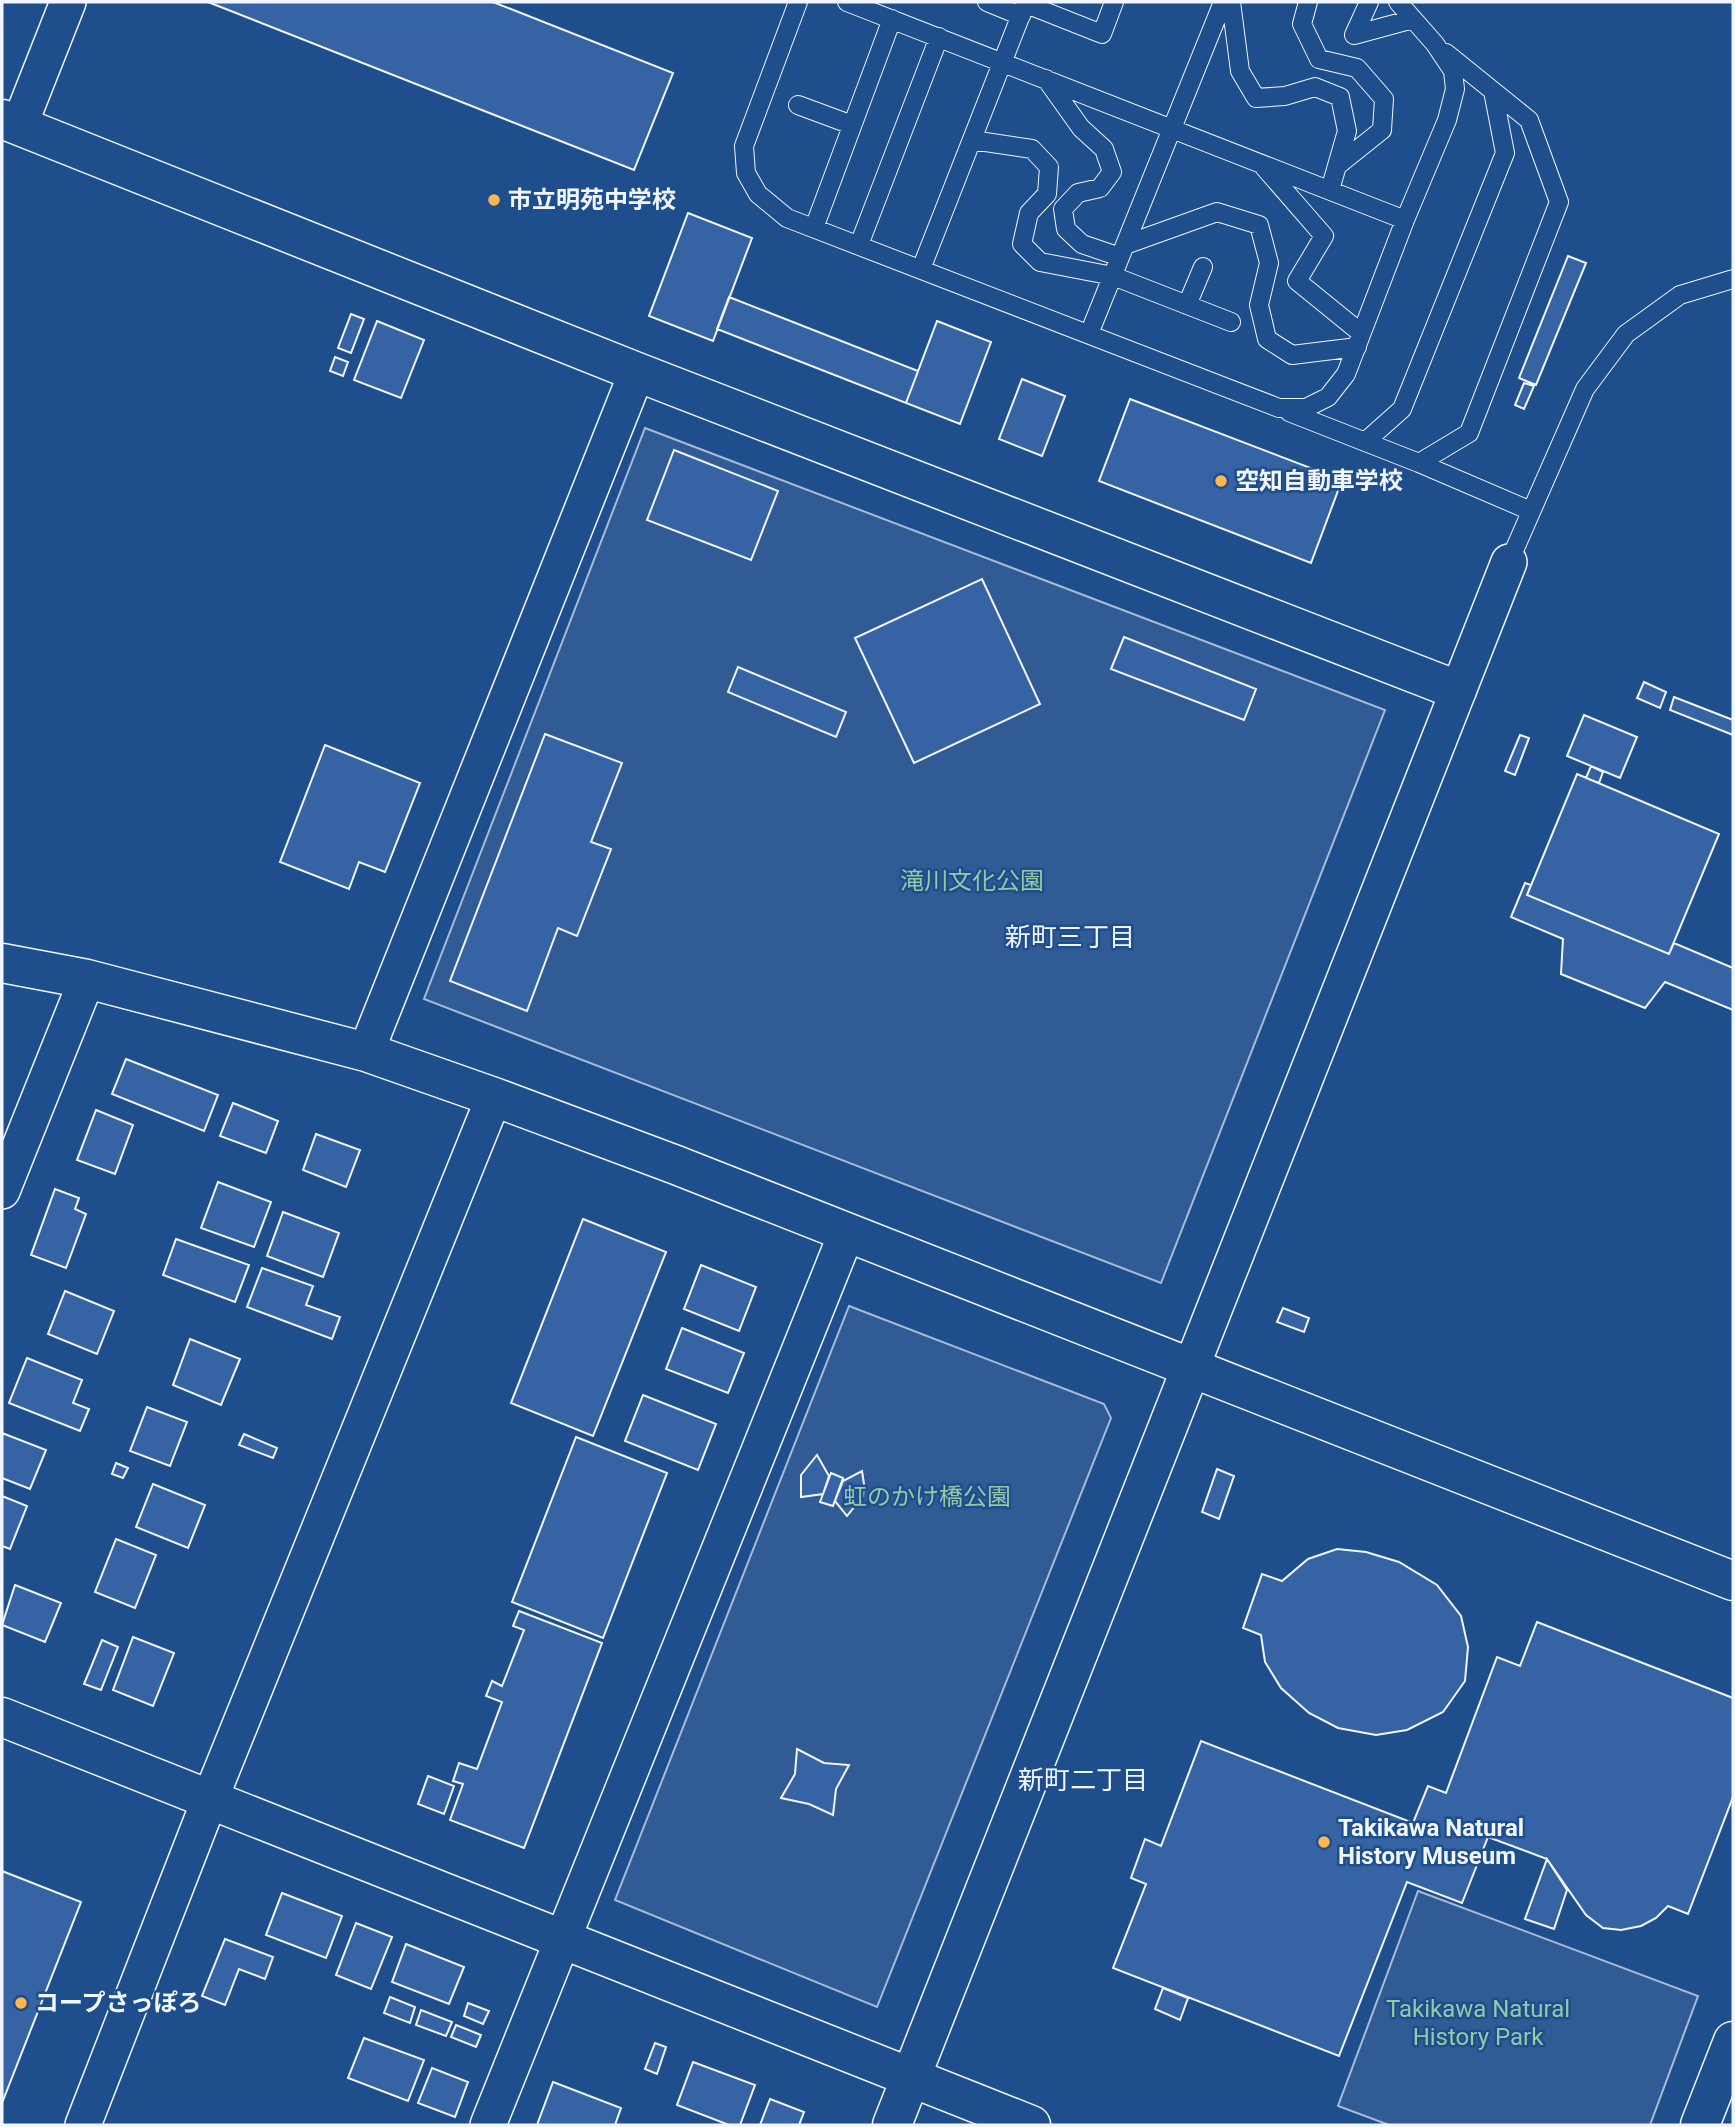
<svg xmlns="http://www.w3.org/2000/svg" width="1735" height="2127" font-family="Roboto,'Noto Sans JP',sans-serif">
<style>
.green{fill:#305b95;stroke:#a8bbd7;stroke-width:2}
.building{fill:#3563a3;stroke:#f2f6ff;stroke-width:2}
.lines{fill:none;stroke-linecap:round;stroke-linejoin:round}
.service-casing{stroke:#f2f6ff;stroke-width:20}
.minor-casing{stroke:#f2f6ff;stroke-width:38}
.tertiary-casing{stroke:#f2f6ff;stroke-width:41}
.service{stroke:#1f4e8c;stroke-width:18}
.minor{stroke:#1f4e8c;stroke-width:35}
.tertiary{stroke:#1f4e8c;stroke-width:38}
.poi-dot{fill:#ffb74d;stroke:#1f4e8c;stroke-width:2.5}
.labels{text-anchor:middle;stroke-width:5;stroke-linejoin:round;paint-order:stroke}
.poi-label{font-size:24px;font-weight:bold;fill:#f2f6ff;stroke:#1f4e8c;text-anchor:start}
.park-label{font-size:24px;fill:#97c8a6;stroke:#1f4e8c}
.neighbourhood-label{font-size:26px;fill:#f2f6ff;stroke:#1f4e8c}
</style>
<rect width="100%" height="100%" fill="#1f4e8c"/>
<path class="green" d="M 645,428 L 1385,710 L 1161,1283 L 424,999 Z
M 849,1306 L 1104,1404 L 1111,1418 L 877,2007 L 615,1900 Z
M 1418,1891 L 1698,1996 L 1650,2125 L 1389,2125 L 1338,2106 Z"/>
<path class="building" d="M 208,2 L 493,2 L 673,73 L 634,170 Z
M 688,213 L 752,238 L 713,341 L 649,316 Z
M 1568,256 L 1586,263 L 1536,385 L 1519,378 Z
M 729,297 L 918,371 L 906,403 L 717,329 Z
M 351,314 L 364,319 L 351,353 L 338,348 Z
M 377,321 L 424,340 L 401,398 L 354,380 Z
M 937,321 L 991,342 L 960,424 L 906,403 Z
M 335,357 L 348,362 L 343,376 L 330,371 Z
M 1022,379 L 1065,396 L 1042,456 L 999,439 Z
M 1524,383 L 1534,386 L 1524,409 L 1515,405 Z
M 1130,399 L 1342,480 L 1311,563 L 1099,481 Z
M 674,450 L 778,491 L 751,560 L 647,520 Z
M 982,579 L 1040,704 L 914,763 L 855,638 Z
M 1124,637 L 1256,689 L 1244,720 L 1111,669 Z
M 738,667 L 846,712 L 836,737 L 728,692 Z
M 1644,682 L 1666,692 L 1660,708 L 1637,698 Z
M 1674,697 L 1733,720 L 1733,735 L 1670,710 Z
M 1584,715 L 1637,737 L 1620,778 L 1567,756 Z
M 545,734 L 622,763 L 591,842 L 611,849 L 577,936 L 558,928 L 527,1011 L 450,981 Z
M 1520,735 L 1529,738 L 1515,775 L 1505,771 Z
M 325,745 L 420,783 L 385,872 L 359,862 L 349,889 L 280,862 Z
M 1591,766 L 1603,772 L 1599,783 L 1586,778 Z
M 1577,774 L 1719,834 L 1669,954 L 1527,895 Z
M 1525,883 L 1531,885 L 1527,895 L 1669,954 L 1674,943 L 1733,968 L 1733,1010 L 1665,982 L 1645,1008 L 1561,974 L 1563,939 L 1511,917 Z
M 126,1059 L 218,1095 L 204,1131 L 112,1094 Z
M 233,1103 L 278,1121 L 266,1153 L 220,1136 Z
M 96,1110 L 133,1125 L 115,1174 L 77,1160 Z
M 316,1134 L 360,1150 L 346,1187 L 303,1170 Z
M 218,1182 L 271,1202 L 254,1247 L 201,1228 Z
M 55,1189 L 79,1198 L 75,1209 L 86,1214 L 66,1268 L 31,1255 Z
M 283,1212 L 339,1233 L 323,1277 L 267,1256 Z
M 583,1219 L 666,1252 L 593,1436 L 511,1403 Z
M 176,1239 L 249,1265 L 235,1302 L 163,1275 Z
M 701,1265 L 756,1287 L 739,1331 L 684,1309 Z
M 262,1268 L 313,1286 L 306,1305 L 340,1317 L 332,1339 L 247,1307 Z
M 65,1291 L 114,1311 L 97,1354 L 48,1334 Z
M 1283,1308 L 1309,1318 L 1304,1332 L 1277,1322 Z
M 682,1328 L 744,1353 L 728,1393 L 666,1369 Z
M 190,1339 L 240,1359 L 221,1405 L 173,1385 Z
M 27,1358 L 82,1380 L 73,1403 L 89,1409 L 80,1431 L 9,1403 Z
M 643,1395 L 716,1424 L 698,1470 L 625,1441 Z
M 147,1407 L 187,1422 L 170,1466 L 130,1451 Z
M 2,1433 L 46,1450 L 30,1489 L 2,1478 Z
M 244,1434 L 277,1448 L 273,1458 L 239,1445 Z
M 576,1437 L 667,1473 L 603,1638 L 512,1602 Z
M 817,1455 L 829,1476 L 823,1494 L 801,1497 L 801,1475 Z
M 116,1463 L 128,1468 L 123,1478 L 112,1474 Z
M 1217,1469 L 1234,1476 L 1219,1519 L 1202,1512 Z
M 862,1471 L 864,1484 L 863,1496 L 847,1516 L 835,1501 L 843,1481 Z
M 831,1473 L 843,1478 L 833,1506 L 820,1502 Z
M 153,1484 L 205,1505 L 188,1548 L 136,1527 Z
M 2,1496 L 27,1506 L 10,1549 L 2,1546 Z
M 116,1539 L 156,1555 L 135,1608 L 95,1592 Z
M 1337,1549 L 1366,1552 L 1399,1562 L 1437,1585 L 1461,1616 L 1468,1647 L 1465,1681 L 1443,1712 L 1407,1730 L 1376,1735 L 1338,1728 L 1309,1713 L 1281,1688 L 1265,1662 L 1261,1635 L 1243,1628 L 1262,1574 L 1282,1581 L 1308,1559 Z
M 15,1585 L 61,1603 L 45,1642 L 2,1625 Z
M 519,1611 L 602,1643 L 524,1848 L 450,1820 L 463,1784 L 453,1781 L 459,1763 L 477,1769 L 502,1702 L 486,1696 L 492,1681 L 502,1686 L 524,1630 L 513,1626 Z
M 1537,1622 L 1733,1698 L 1733,1797 L 1688,1914 L 1668,1906 L 1656,1918 L 1641,1926 L 1621,1930 L 1603,1928 L 1586,1915 L 1547,1859 L 1488,1837 L 1462,1903 L 1407,1882 L 1339,2056 L 1113,1968 L 1146,1884 L 1131,1878 L 1145,1839 L 1161,1846 L 1201,1741 L 1413,1823 L 1428,1786 L 1446,1793 L 1497,1657 L 1520,1666 Z
M 133,1637 L 174,1653 L 153,1706 L 113,1690 Z
M 102,1640 L 118,1647 L 101,1690 L 84,1684 Z
M 797,1749 L 824,1763 L 849,1765 L 836,1789 L 833,1815 L 809,1804 L 781,1798 L 795,1774 Z
M 428,1776 L 454,1786 L 444,1814 L 418,1804 Z
M 1547,1859 L 1567,1890 L 1554,1929 L 1525,1919 Z
M 2,1871 L 81,1902 L 2,2103 Z
M 282,1893 L 342,1916 L 326,1958 L 266,1935 Z
M 356,1923 L 392,1937 L 371,1989 L 336,1975 Z
M 225,1939 L 273,1957 L 265,1979 L 239,1969 L 225,2005 L 202,1996 Z
M 406,1944 L 464,1967 L 449,2004 L 392,1982 Z
M 1163,1988 L 1188,1998 L 1180,2020 L 1155,2009 Z
M 390,1997 L 415,2007 L 410,2023 L 384,2013 Z
M 468,2003 L 489,2011 L 483,2024 L 464,2016 Z
M 421,2010 L 452,2022 L 446,2036 L 416,2025 Z
M 456,2025 L 481,2035 L 476,2047 L 451,2037 Z
M 364,2038 L 424,2060 L 408,2101 L 348,2078 Z
M 655,2043 L 666,2047 L 657,2074 L 645,2069 Z
M 693,2062 L 755,2085 L 740,2125 L 729,2125 L 677,2105 Z
M 432,2068 L 468,2082 L 455,2117 L 418,2103 Z
M 553,2082 L 621,2108 L 615,2125 L 537,2125 Z
M 770,2099 L 804,2112 L 799,2125 L 760,2125 Z"/>
<g class="lines">
<g class="service-casing">
<path id="service" d="M 798,2 L 744,146 L 746,173 L 758,194 L 787,218 L 1279,408 L 1306,408 L 1328,397 L 1346,374 L 1405,220 L 1447,120 L 1455,89 L 1453,71 L 1435,44 L 1398,2
M 847,2 L 1405,220
M 987,2 L 1021,16
M 1231,2 L 1240,71 L 1256,98 L 1285,96 L 1315,87 L 1340,97 L 1347,131 L 1330,190
M 1308,2 L 1302,24 L 1319,59 L 1357,68 L 1384,99 L 1382,130 L 1337,166
M 1369,2 L 1354,35 L 1413,19
M 1026,4 L 1102,34 L 1114,2
M 1046,79 L 1081,128 L 1104,149 L 1112,172 L 1100,188 L 1078,193 L 1063,209 L 1066,229 L 1082,244 L 1120,257
M 798,105 L 852,125
M 972,140 L 1032,149 L 1049,167 L 1047,194 L 1029,213 L 1022,244 L 1040,262 L 1113,276 L 1231,322
M 1264,167 L 1324,236 L 1297,281 L 1361,333
M 814,228 L 892,19
M 859,245 L 939,37
M 1125,245 L 1217,212 L 1259,225 L 1269,263 L 1259,305 L 1267,339 L 1292,355 L 1357,347
M 921,269 L 1026,2
M 1187,305 L 1203,267
M 1089,334 L 1223,2
M 1289,412 L 1419,463 L 1469,433 L 1559,202 L 1529,120 L 1446,53
M 1365,442 L 1402,409 L 1505,153 L 1493,91
M 1419,463 L 1531,511
M 1509,562 L 1585,389 L 1626,334 L 1680,295 L 1733,279"/>
</g>
<g class="minor-casing">
<path id="minor" d="M 19,126 L 68,2
M 366,1052 L 637,372
M 2,1191 L 87,979
M 1191,1368 L 1509,562
M 83,2125 L 210,1799 L 494,1097
M 488,2125 L 847,1232"/>
</g>
<g class="tertiary-casing">
<path id="tertiary" d="M 2,119 L 637,372 L 1457,690
M 2,963 L 87,979 L 366,1052 L 494,1097 L 676,1165 L 1733,1581
M 2,1717 L 1031,2125
M 892,2125 L 1191,1368
M 1700,2125 L 1733,2041"/>
</g>
<use href="#service" class="service"/>
<use href="#minor" class="minor"/>
<use href="#tertiary" class="tertiary"/>
</g>
<g class="poi-dot">
<circle cx="494" cy="200" r="7"/>
<circle cx="1221" cy="481" r="7"/>
<circle cx="1324" cy="1842" r="7"/>
<circle cx="21" cy="2003" r="7"/>
</g>
<g class="labels">
<g class="poi-label">
<text x="508" y="208">市立明苑中学校</text>
<text x="1235" y="489">空知自動車学校</text>
<text x="1338" y="1836">Takikawa Natural<tspan x="1338" dy="28">History Museum</tspan></text>
<text x="35" y="2011">コープさっぽろ</text>
</g>
<g class="park-label">
<text x="972" y="889">滝川文化公園</text>
<text x="927" y="1505">虹のかけ橋公園</text>
<text x="1478" y="2017">Takikawa Natural<tspan x="1478" dy="28">History Park</tspan></text>
</g>
<g class="neighbourhood-label">
<text x="1070" y="946">新町三丁目</text>
<text x="1083" y="1789">新町二丁目</text>
</g>
</g>
<rect width="1735" height="2127" fill="none" stroke="#f2f6ff" stroke-width="7"/>
</svg>
